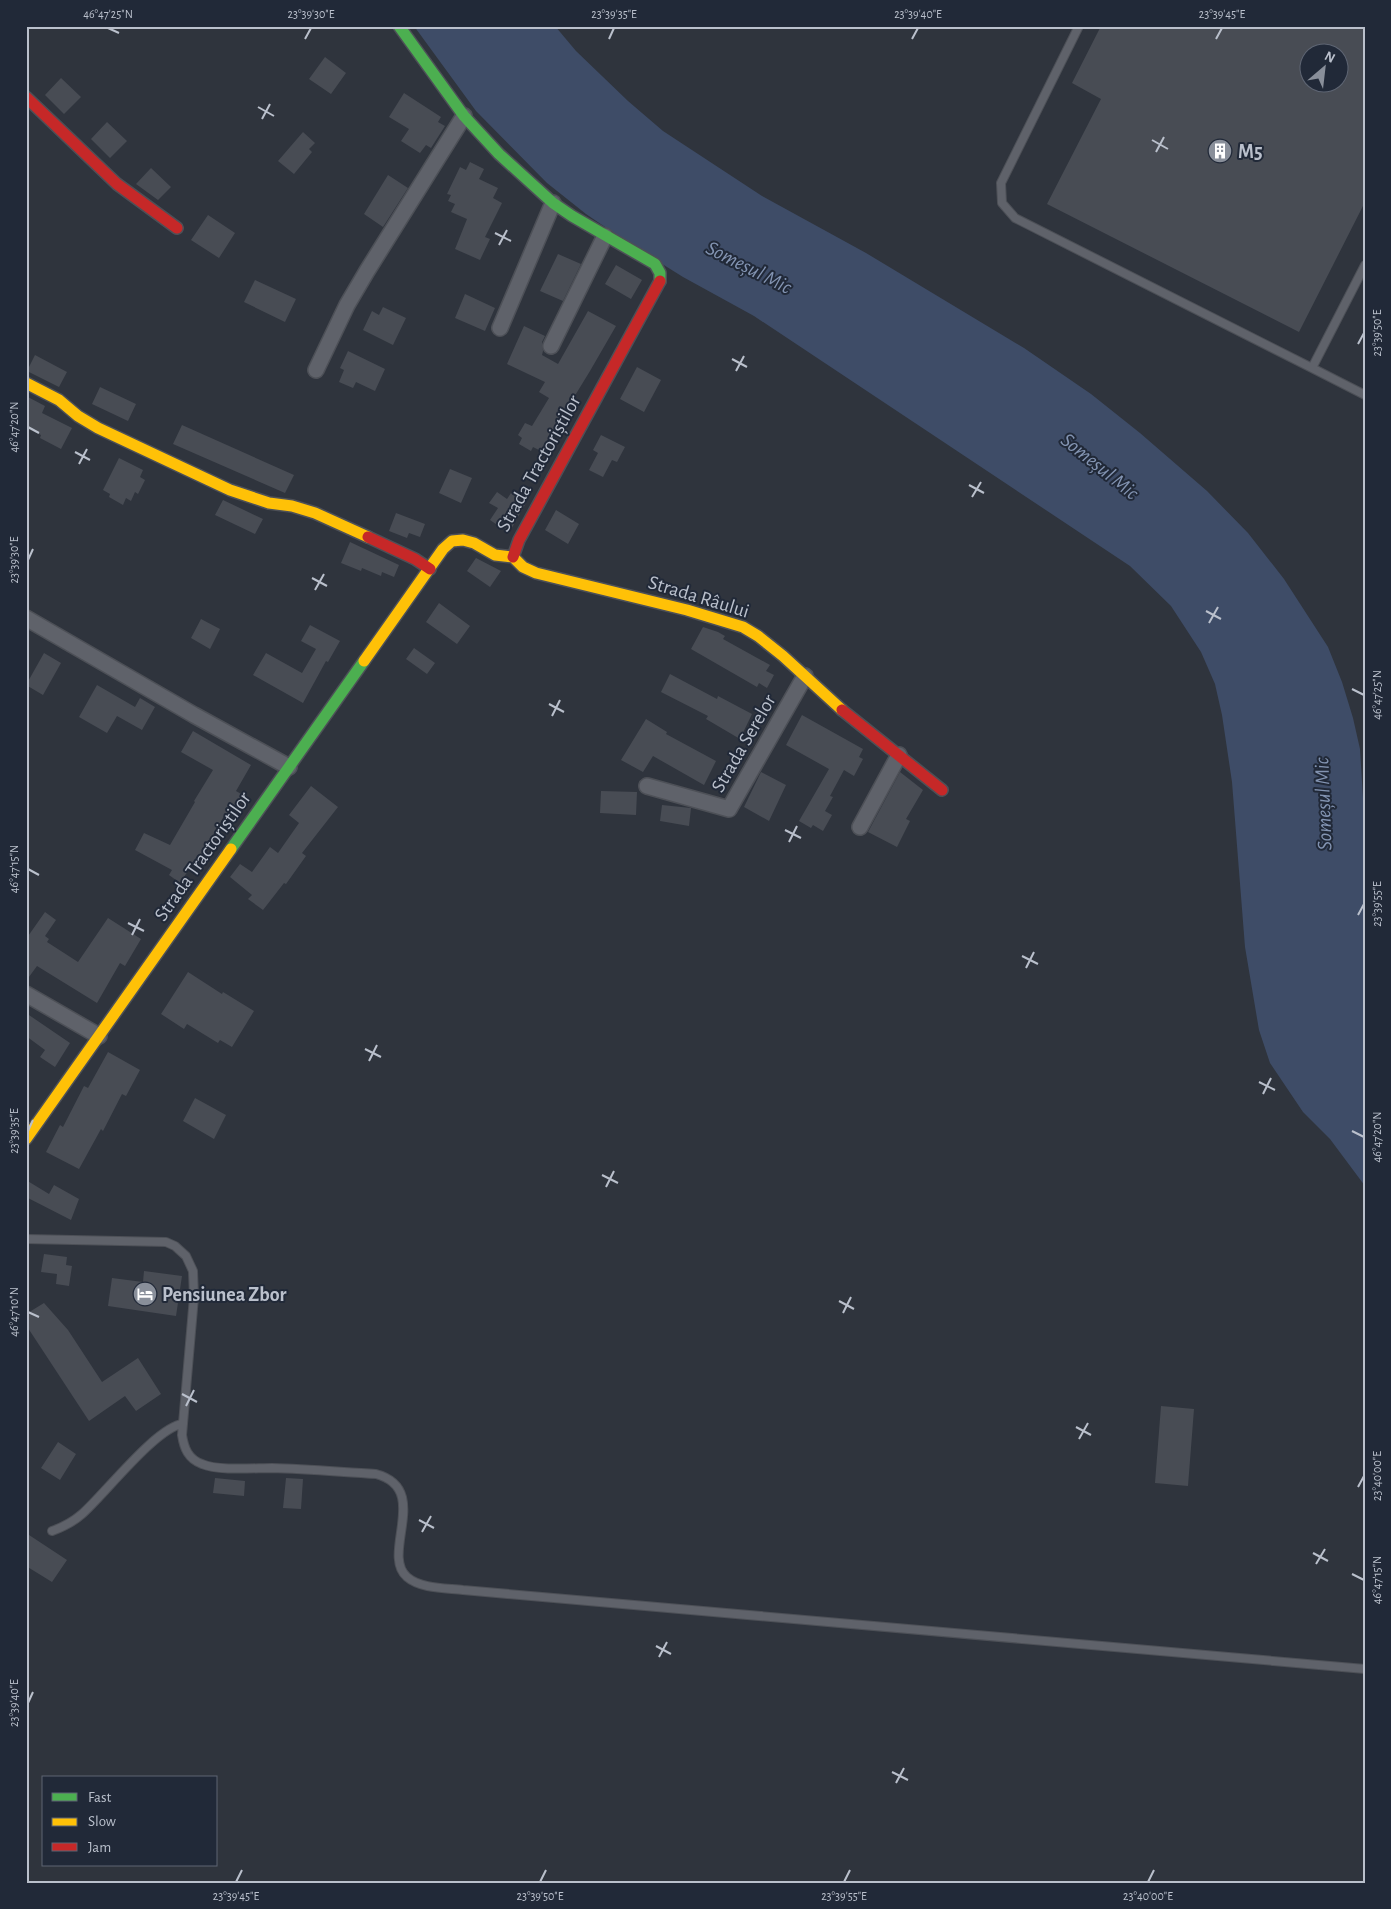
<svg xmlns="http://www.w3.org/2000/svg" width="1391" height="1909" font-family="'Alegreya Sans',sans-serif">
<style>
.water{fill:#3e4c67}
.building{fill:#484c54;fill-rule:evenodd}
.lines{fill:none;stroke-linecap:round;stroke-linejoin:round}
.lane-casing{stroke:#4d5057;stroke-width:10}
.street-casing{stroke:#4d5057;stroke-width:18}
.fast-casing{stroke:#4d5057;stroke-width:14}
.slow-casing{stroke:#4d5057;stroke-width:14}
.jam-casing{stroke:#4d5057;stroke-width:14}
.lane{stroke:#5f626a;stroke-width:8}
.street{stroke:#5f626a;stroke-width:15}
.fast{stroke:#4caf50;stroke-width:11}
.slow{stroke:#ffc107;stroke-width:11}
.jam{stroke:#c62828;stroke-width:11}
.ticks{fill:none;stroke:#bac0cc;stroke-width:2}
.labels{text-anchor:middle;stroke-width:4;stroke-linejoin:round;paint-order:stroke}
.poi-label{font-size:20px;font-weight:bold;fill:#bac0cc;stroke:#212938;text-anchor:start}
.street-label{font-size:20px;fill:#bac0cc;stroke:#212938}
.water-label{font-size:21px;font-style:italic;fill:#8394b2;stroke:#212938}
.neatline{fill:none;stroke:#bac0cc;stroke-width:2}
.ticks-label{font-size:12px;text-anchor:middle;fill:#bac0cc}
</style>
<rect width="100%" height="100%" fill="#2f343d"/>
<path class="water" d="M 414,26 L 555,26 L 576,51 L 628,101 L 663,131 L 762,196 L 866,253 L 1024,348 L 1091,394 L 1140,433 L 1207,491 L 1248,533 L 1284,579 L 1328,647 L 1342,682 L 1353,718 L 1360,749 L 1365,830 L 1365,1186 L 1330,1139 L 1303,1112 L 1270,1063 L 1259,1030 L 1245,947 L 1232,782 L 1222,715 L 1215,684 L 1201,652 L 1171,606 L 1130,566 L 754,316 L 683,277 L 627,242 L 586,214 L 547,183 L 476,111 Z"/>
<path class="building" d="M 1101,26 L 1365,26 L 1365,202 L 1299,332 L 1047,204 L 1101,99 L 1072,83 ZM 1308,52 L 1338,52 L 1338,82 L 1308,82 Z
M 325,57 L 346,73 L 331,94 L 309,79 Z
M 61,78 L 81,97 L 64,114 L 45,95 Z
M 404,93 L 441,117 L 438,122 L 445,126 L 431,148 L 426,145 L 420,153 L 401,141 L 409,129 L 389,117 Z
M 107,122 L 127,141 L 110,158 L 91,139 Z
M 303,132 L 315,143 L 309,149 L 312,152 L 294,174 L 278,161 Z
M 470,162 L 484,169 L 479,179 L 498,188 L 493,198 L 502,203 L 485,237 L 490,239 L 480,260 L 455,249 L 467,219 L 451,212 L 455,204 L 448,201 L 451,195 L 447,194 L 460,167 L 466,170 Z
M 151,168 L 171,187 L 158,200 L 136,184 Z
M 388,175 L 408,188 L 383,227 L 364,214 Z
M 208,215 L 235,233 L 219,258 L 191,240 Z
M 558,254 L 581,264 L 563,301 L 540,291 Z
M 616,265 L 642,280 L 631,299 L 605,284 Z
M 255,280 L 296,299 L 285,322 L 244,302 Z
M 465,294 L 495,308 L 485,331 L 455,318 Z
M 383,307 L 406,318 L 393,345 L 363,330 L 372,311 L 379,315 Z
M 588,311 L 616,326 L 590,371 L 541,451 L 533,447 L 531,451 L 519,444 L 522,438 L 518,435 L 525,423 L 532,426 L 549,398 L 539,392 L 545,382 L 507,364 L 524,326 L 545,336 L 542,342 L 543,351 L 542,355 L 558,364 Z
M 348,351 L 385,369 L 375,391 L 356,382 L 353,388 L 339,382 L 344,370 L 340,368 Z
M 35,355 L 67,372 L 59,387 L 27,371 Z
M 637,367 L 661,380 L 644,412 L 620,399 Z
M 100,387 L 136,404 L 128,421 L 92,404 Z
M 26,396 L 45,406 L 42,413 L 72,428 L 61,449 L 40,438 L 41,435 L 26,428 Z
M 182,425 L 294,475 L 285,493 L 173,444 Z
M 601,435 L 625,447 L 617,462 L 612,460 L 603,477 L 589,470 L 598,453 L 593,450 Z
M 119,458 L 143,470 L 140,477 L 145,480 L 138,494 L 135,492 L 131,501 L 126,498 L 123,505 L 109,497 L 110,494 L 103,490 Z
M 450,469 L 472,478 L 461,503 L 439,493 Z
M 497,492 L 507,499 L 511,493 L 526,503 L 509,533 L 490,520 L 498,508 L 489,503 Z
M 223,500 L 263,519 L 255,534 L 215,515 Z
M 556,510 L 579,524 L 568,544 L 545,530 Z
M 396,513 L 425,524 L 420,537 L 409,533 L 407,538 L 389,531 Z
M 350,542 L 399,565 L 394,577 L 382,572 L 381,576 L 362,568 L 361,571 L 341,563 Z
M 476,558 L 501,571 L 490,587 L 467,571 Z
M 439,603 L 470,626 L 457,644 L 426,622 Z
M 201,619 L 220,629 L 210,649 L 191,638 Z
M 310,625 L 340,641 L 328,662 L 326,661 L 303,703 L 253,675 L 266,653 L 302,673 L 316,649 L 301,641 Z
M 703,627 L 718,632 L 725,636 L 723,639 L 770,665 L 766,671 L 774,675 L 767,688 L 759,683 L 757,687 L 691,649 Z
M 414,648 L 435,663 L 427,674 L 406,659 Z
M 44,653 L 61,663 L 43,695 L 26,685 Z
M 670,674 L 717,699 L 718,696 L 752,714 L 740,739 L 706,719 L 708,716 L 661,692 Z
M 97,685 L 135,707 L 140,698 L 155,707 L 142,730 L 117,716 L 107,733 L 79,717 Z
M 802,715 L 863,749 L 859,757 L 863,759 L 854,776 L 844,770 L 830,796 L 833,797 L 825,811 L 832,815 L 823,831 L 813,825 L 811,828 L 799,821 L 829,769 L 786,745 Z
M 646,719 L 667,732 L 666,734 L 716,761 L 704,785 L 653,756 L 643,772 L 621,760 Z
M 193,731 L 251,765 L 236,791 L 243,795 L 228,818 L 224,816 L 202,855 L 199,854 L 180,883 L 169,875 L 172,870 L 135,850 L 144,833 L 170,845 L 195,802 L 194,801 L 213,770 L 181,752 Z
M 761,772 L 786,785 L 769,821 L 744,807 Z
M 900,772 L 923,790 L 906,819 L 910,821 L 897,847 L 868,832 Z
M 311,786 L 338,807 L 302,853 L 306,856 L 286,884 L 284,883 L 263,910 L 248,899 L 252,895 L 230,877 L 240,864 L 252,872 L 270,847 L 278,853 L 299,823 L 289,815 Z
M 601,791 L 637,792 L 636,815 L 600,813 Z
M 662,805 L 691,808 L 689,826 L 660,821 Z
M 45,912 L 56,920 L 45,936 L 49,939 L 47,942 L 78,962 L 108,918 L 141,939 L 125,966 L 120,963 L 97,1003 L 37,966 L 26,981 L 26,939 Z
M 188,972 L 222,994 L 223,992 L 254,1011 L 232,1047 L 220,1040 L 218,1043 L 187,1024 L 184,1029 L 161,1014 Z
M 26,1013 L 70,1043 L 55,1067 L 40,1057 L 45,1050 L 26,1036 Z
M 108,1052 L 140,1070 L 126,1096 L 122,1094 L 103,1131 L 101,1129 L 79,1169 L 46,1152 L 60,1125 L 63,1127 L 84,1086 L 88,1088 Z
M 195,1098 L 226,1115 L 214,1139 L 183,1121 Z
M 26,1180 L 49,1194 L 54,1185 L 79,1199 L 71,1220 L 26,1197 Z
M 44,1254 L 67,1257 L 66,1265 L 72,1266 L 69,1286 L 56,1284 L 57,1274 L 41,1272 Z
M 144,1271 L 182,1276 L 176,1316 L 108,1306 L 112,1278 L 143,1282 Z
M 44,1303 L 68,1330 L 102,1382 L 138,1358 L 161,1394 L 136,1411 L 125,1396 L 89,1421 L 26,1325 L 26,1314 Z
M 1161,1406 L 1194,1409 L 1188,1486 L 1155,1483 Z
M 58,1442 L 76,1454 L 60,1480 L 41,1468 Z
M 215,1478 L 245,1481 L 244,1496 L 213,1493 Z
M 286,1478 L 303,1479 L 301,1509 L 283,1508 Z
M 26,1533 L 67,1560 L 52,1582 L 26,1566 Z"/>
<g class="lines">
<g class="lane-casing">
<path id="lane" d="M 1079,26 L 1001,183 L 1002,203 L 1015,218 L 1312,368
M 1365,265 L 1312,368 L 1365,395
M 26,1239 L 166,1242 L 175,1246 L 186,1256 L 193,1271 L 194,1297 L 182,1435 C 184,1448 188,1459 202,1464 C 218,1471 254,1468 272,1468 C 307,1469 341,1472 376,1474 C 432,1489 380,1554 407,1577 C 421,1589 446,1588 463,1590 L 1365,1669
M 52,1531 C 63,1527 73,1522 82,1514 C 104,1495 157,1426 183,1424"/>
</g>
<g class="street-casing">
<path id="street" d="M 500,328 L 553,203
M 551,346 L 605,236
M 316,370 L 347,305 L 367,271 L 464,116
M 26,618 L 194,715 L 289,767
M 647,786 L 729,809 L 805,676
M 860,827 L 899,755
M 26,994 L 99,1036"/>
</g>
<g class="fast-casing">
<path id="fast" d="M 399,26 L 464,116 L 499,154 L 553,203 L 572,216 L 655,264 L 660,273 L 660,281
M 231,849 L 364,661"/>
</g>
<g class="slow-casing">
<path id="slow" d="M 26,383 L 59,400 L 78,416 L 98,428 L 230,490 L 269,503 L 292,506 L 315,513 L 368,537
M 513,557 L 523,567 L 536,573 L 687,610 L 743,627 L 758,636 L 783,656 L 842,710
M 364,661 L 443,549 L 452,541 L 463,540 L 474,543 L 495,555 L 513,557
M 26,1139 L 231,849"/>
</g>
<g class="jam-casing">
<path id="jam" d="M 26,97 L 117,184 L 177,228
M 368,537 L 415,559 L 430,569
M 513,557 L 519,540 L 660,281
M 842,710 L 942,790"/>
</g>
<use href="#lane" class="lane"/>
<use href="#street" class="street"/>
<use href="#fast" class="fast"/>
<use href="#slow" class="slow"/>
<use href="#jam" class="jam"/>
</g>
<path class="ticks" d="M 108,28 L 119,33M 305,39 L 311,28M 609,39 L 614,28M 912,39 L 918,28M 1216,39 L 1222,28M 258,107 L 274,116M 262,119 L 270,104M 1152,140 L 1168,149M 1156,152 L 1164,137M 495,233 L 511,241M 499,245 L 507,230M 1358,344 L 1364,333M 732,359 L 747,367M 736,371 L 744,356M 28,427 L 39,433M 75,452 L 90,460M 79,464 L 87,449M 969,485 L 984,493M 972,497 L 981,482M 28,560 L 33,549M 312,578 L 327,586M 315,590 L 324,574M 1206,611 L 1221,619M 1209,623 L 1218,607M 1352,689 L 1364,695M 549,704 L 564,712M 552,716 L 560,700M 785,830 L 801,838M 789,842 L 797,826M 28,869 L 39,875M 1358,915 L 1364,904M 128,923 L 144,931M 132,935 L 140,919M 1022,956 L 1038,964M 1026,968 L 1034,952M 365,1049 L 381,1057M 369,1061 L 377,1045M 1259,1082 L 1275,1090M 1263,1094 L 1271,1078M 28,1131 L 33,1120M 1352,1131 L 1364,1137M 602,1175 L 618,1183M 606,1187 L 614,1171M 839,1301 L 854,1309M 28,1312 L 39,1317M 843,1313 L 851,1297M 182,1394 L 197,1402M 186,1406 L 194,1390M 1076,1427 L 1091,1435M 1079,1439 L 1088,1423M 1358,1487 L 1364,1476M 419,1520 L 434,1528M 422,1532 L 431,1516M 1313,1553 L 1328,1561M 1316,1564 L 1325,1549M 1352,1574 L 1364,1580M 656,1646 L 671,1654M 659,1657 L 667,1642M 28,1703 L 33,1692M 892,1772 L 908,1780M 896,1783 L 904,1768M 236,1882 L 242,1870M 540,1882 L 546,1870M 844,1882 L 850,1870M 1148,1882 L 1154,1870"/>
<defs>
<g id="building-disc" transform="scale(1.25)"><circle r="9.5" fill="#898f9a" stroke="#212938"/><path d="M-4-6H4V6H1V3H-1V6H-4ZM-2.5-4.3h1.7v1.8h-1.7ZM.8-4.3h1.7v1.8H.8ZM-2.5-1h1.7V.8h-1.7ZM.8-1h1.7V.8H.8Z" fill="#fff"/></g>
<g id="hotel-disc" transform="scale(1.25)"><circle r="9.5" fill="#898f9a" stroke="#212938"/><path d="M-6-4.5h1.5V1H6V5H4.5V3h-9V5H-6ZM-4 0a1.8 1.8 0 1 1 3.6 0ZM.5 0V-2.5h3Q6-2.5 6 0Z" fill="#fff"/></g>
</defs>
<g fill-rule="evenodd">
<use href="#building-disc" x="1220" y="151"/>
<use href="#hotel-disc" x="145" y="1294"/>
</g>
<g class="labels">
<g class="poi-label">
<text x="1238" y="158">M5</text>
<text x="162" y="1301">Pensiunea Zbor</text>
</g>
<g class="street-label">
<text transform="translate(538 463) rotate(-61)" y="7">Strada Tractoriștilor</text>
<text transform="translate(699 596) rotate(17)" y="7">Strada Râului</text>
<text transform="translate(743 743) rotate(-60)" y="7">Strada Serelor</text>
<text transform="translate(202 856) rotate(-55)" y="7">Strada Tractoriștilor</text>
</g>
<g class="water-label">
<text transform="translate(749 267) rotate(27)" y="7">Someșul Mic</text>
<text transform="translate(1100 466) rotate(39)" y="7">Someșul Mic</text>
<text transform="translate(1323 804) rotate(-92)" y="7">Someșul Mic</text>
</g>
</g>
<rect width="1391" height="1909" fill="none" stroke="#212938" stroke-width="55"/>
<rect x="42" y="1776" width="175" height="90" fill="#212938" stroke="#5e6573"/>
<rect x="52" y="1793" width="25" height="8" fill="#4caf50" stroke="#5e6573"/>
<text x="88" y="1802" font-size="15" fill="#bac0cc">Fast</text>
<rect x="52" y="1818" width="25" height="8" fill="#ffc107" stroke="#5e6573"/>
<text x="88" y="1826" font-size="15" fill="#bac0cc">Slow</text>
<rect x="52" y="1843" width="25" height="8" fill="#c62828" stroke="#5e6573"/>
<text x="88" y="1852" font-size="15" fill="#bac0cc">Jam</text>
<g transform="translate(1324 68) rotate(28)"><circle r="24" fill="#212938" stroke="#5e6573"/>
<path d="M0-4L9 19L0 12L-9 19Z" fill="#898f9a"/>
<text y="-8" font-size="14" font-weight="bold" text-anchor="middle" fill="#bac0cc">N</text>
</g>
<rect x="28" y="28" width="1336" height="1854" class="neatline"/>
<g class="ticks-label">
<text x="108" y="18">46°47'25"N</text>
<text x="311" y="18">23°39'30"E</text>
<text x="614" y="18">23°39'35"E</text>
<text x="918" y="18">23°39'40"E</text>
<text x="1222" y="18">23°39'45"E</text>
<text transform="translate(1377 333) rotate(-90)" y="4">23°39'50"E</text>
<text transform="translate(14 427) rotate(-90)" y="4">46°47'20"N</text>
<text transform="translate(14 560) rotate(-90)" y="4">23°39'30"E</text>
<text transform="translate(1377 695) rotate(-90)" y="4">46°47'25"N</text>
<text transform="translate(14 869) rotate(-90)" y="4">46°47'15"N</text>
<text transform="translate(1377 904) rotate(-90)" y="4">23°39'55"E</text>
<text transform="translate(14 1131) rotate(-90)" y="4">23°39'35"E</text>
<text transform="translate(1377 1137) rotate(-90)" y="4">46°47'20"N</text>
<text transform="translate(14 1312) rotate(-90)" y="4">46°47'10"N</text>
<text transform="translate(1377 1476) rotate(-90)" y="4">23°40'00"E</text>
<text transform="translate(1377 1580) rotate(-90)" y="4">46°47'15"N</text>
<text transform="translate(14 1703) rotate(-90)" y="4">23°39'40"E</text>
<text x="236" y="1900">23°39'45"E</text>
<text x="540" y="1900">23°39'50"E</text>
<text x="844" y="1900">23°39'55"E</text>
<text x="1148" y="1900">23°40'00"E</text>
</g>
</svg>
